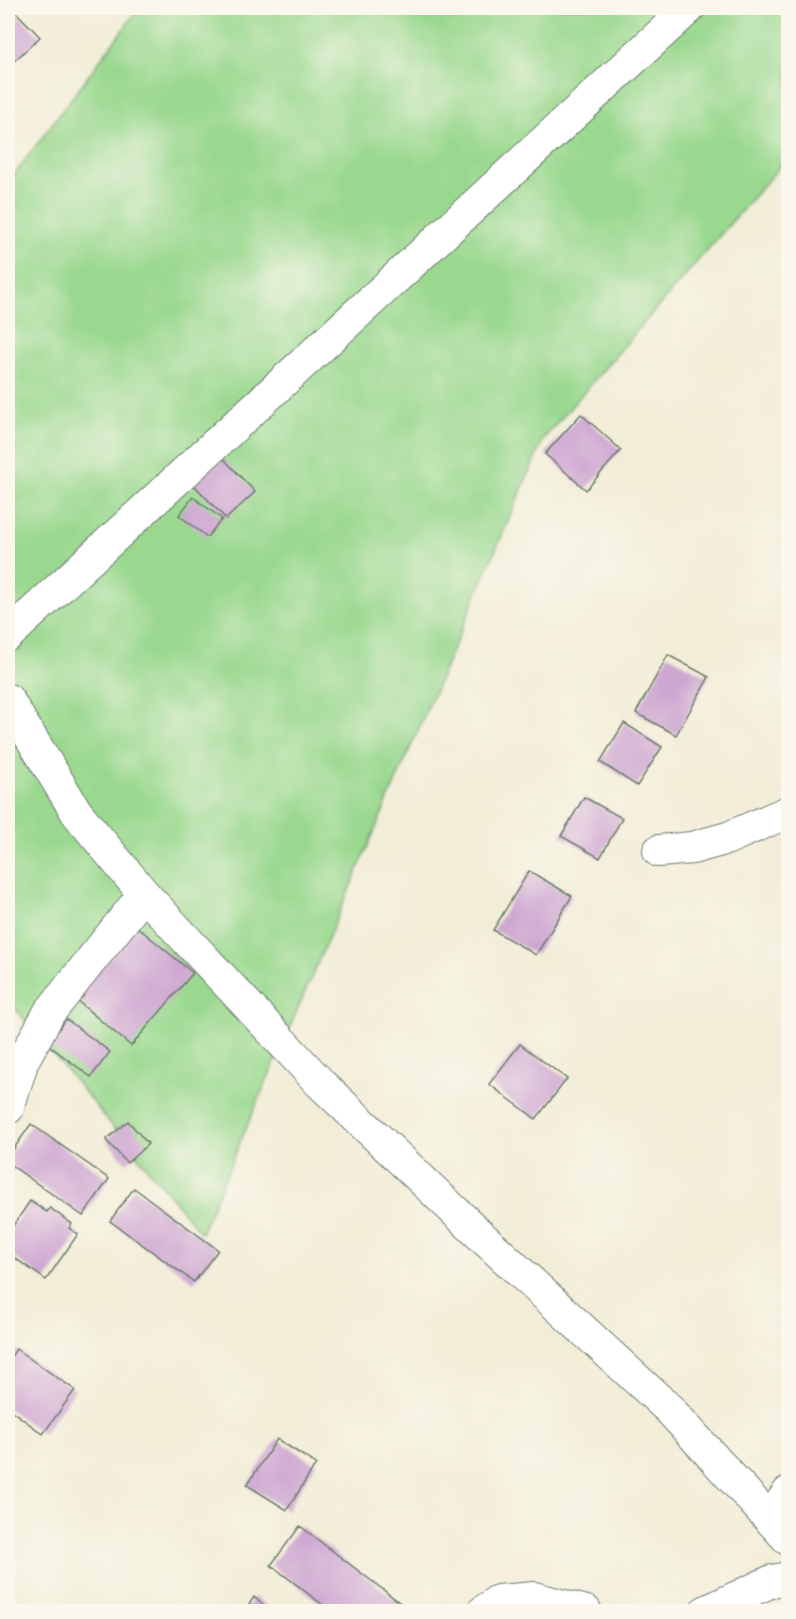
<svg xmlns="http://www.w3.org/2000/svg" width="796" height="1619" font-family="'Architects Daughter',sans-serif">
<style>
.green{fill:#99d88e;stroke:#5c8a61;stroke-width:1.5}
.building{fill:#cea7d1}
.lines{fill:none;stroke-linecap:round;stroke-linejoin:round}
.minor-casing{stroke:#697b6d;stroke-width:34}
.minor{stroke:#fff;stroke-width:32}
</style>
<rect width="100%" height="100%" fill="#fbf7ec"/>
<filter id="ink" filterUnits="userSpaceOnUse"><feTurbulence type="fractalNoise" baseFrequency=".0167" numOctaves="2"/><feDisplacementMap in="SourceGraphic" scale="12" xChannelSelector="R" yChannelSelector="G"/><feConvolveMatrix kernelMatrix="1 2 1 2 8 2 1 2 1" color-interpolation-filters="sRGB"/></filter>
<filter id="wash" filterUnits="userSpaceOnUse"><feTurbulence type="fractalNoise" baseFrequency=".008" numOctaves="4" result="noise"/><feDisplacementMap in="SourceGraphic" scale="24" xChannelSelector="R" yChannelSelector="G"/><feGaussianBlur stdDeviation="1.35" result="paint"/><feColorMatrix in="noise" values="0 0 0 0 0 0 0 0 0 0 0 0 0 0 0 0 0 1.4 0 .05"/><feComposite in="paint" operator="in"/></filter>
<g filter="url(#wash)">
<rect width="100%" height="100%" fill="#f2edd7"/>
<path class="green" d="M 139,8 L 788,8 L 788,157 L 544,438 L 201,1233 L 8,1000 L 8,183 Z"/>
<g id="blocks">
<path class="building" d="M 8,8 L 12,8 L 40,37 L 12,63 L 8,58 Z
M 581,414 L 621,450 L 586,490 L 545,454 Z
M 222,457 L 255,492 L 226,519 L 193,484 Z
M 193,497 L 222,519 L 207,537 L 179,515 Z
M 668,655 L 709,677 L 676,735 L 636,713 Z
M 624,723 L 662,747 L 637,786 L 600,762 Z
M 584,797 L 622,818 L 600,858 L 561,836 Z
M 529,871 L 572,896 L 536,955 L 493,930 Z
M 136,926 L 193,973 L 131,1046 L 75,999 Z
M 66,1019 L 110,1052 L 91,1077 L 47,1044 Z
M 520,1044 L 567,1079 L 536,1119 L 489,1084 Z
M 128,1121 L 148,1144 L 127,1163 L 106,1140 Z
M 31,1124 L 109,1179 L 83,1216 L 8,1163 L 8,1157 Z
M 134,1188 L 218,1250 L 194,1282 L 110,1221 Z
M 30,1201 L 47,1212 L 50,1208 L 72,1224 L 69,1228 L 78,1234 L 46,1280 L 8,1253 L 8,1233 Z
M 16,1349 L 75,1390 L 43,1434 L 8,1408 L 8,1361 Z
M 277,1439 L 316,1464 L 287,1510 L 247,1485 Z
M 300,1526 L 412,1612 L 332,1612 L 271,1565 Z
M 254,1597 L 274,1612 L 244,1612 Z"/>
</g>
</g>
<g filter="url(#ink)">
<use href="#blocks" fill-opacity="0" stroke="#697b6d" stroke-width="1.5"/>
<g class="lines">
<g class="minor-casing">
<path id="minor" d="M 8,635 L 689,8
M 8,700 L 77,813 L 144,894 L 321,1084 L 481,1236 L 669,1409 L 788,1539
M 659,851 L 692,848 L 728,838 L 788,812
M 8,1108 L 23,1060 L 49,1013 L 144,894
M 770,1519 L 788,1493
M 483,1612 L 498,1601 L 534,1598 L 586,1612
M 705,1612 L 772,1581 L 788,1578"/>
</g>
<use href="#minor" class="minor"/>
</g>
</g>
<rect width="796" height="1619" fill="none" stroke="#fbf7ec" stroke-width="30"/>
</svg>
